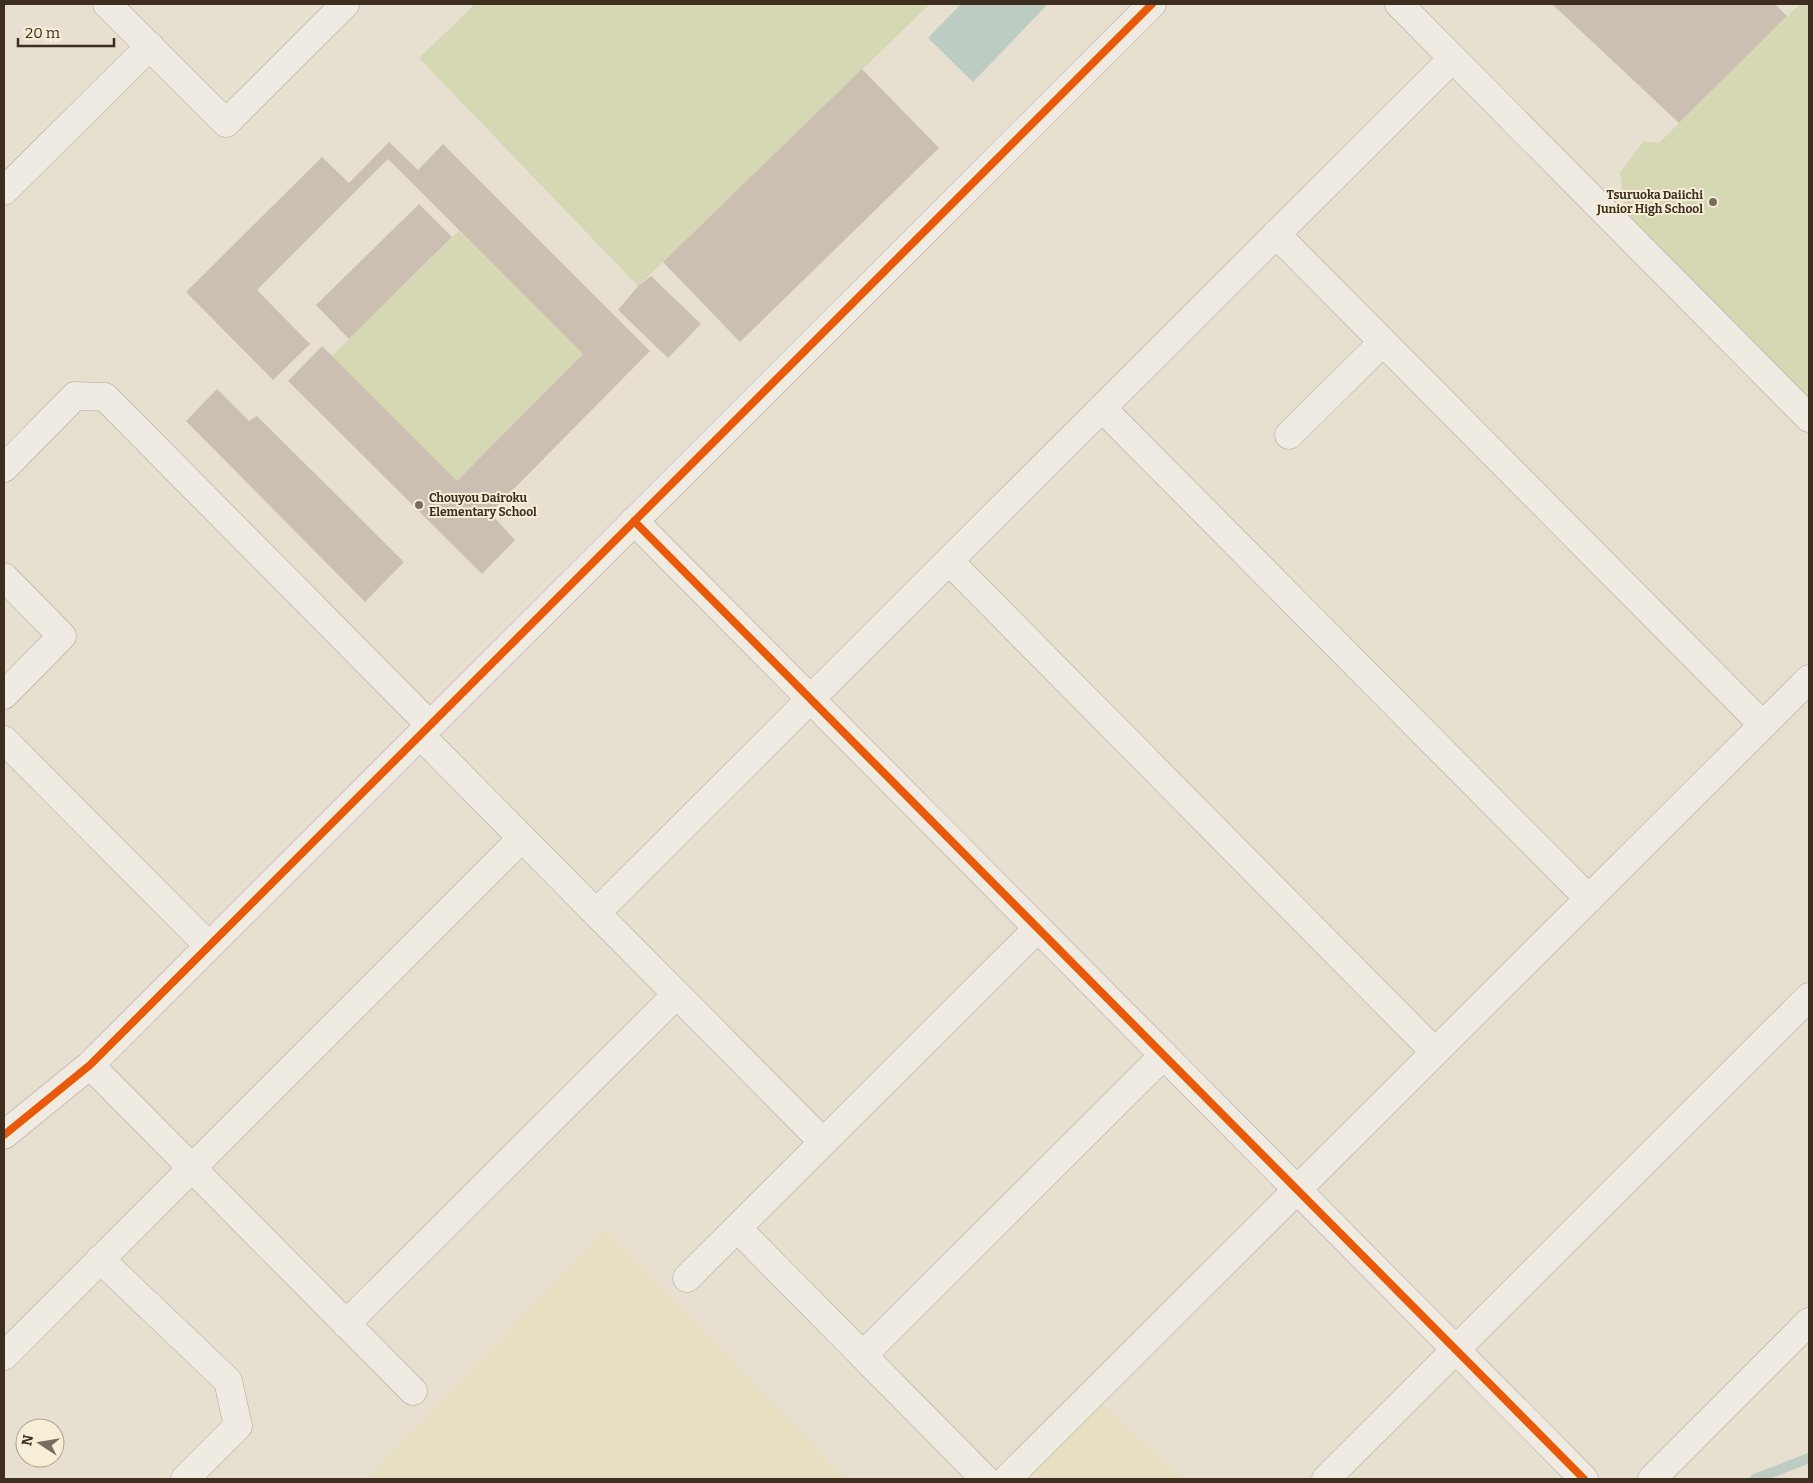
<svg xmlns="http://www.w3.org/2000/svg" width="1813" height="1483" font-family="Bitter,serif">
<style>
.farmland{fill:#e6dfc2}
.green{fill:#d6d7b3}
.water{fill:#bcccc2}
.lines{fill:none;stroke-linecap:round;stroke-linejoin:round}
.stream{stroke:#bcccc2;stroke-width:10}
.building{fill:#cbbfb2}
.minor-casing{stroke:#ada599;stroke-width:29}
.minor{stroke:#efebe3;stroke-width:28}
.cycleway-casing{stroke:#f7eed8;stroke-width:11}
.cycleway{stroke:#e8590c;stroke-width:8}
.poi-dot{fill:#786c5e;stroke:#f7eed8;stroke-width:2}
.labels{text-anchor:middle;stroke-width:4;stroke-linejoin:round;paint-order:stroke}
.poi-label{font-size:12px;font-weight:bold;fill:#3d2e20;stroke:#f7eed8;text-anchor:end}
</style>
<rect width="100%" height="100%" fill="#e7e0d1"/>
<path class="farmland" d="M 606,1229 L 847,1479 L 366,1479 Z
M 1102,1404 L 1182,1479 L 1029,1479 Z"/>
<path class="green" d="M 475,4 L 930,4 L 638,286 L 419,58 Z
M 1800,4 L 1809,4 L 1809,402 L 1636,225 L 1624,205 L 1620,172 L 1644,141 L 1659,143 Z
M 459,231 L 583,354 L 457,481 L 332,356 Z"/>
<path class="water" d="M 961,4 L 1048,4 L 973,82 L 928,38 Z"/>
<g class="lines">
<path class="stream" d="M 1755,1479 L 1809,1458"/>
</g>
<path class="building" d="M 1552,4 L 1775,4 L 1787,16 L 1679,123 Z
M 862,69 L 939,148 L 740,342 L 663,262 Z
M 389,142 L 418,170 L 443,144 L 650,351 L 490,513 L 515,540 L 482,574 L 288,381 L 322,346 L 457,481 L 583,354 L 388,159 L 257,290 L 310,344 L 273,380 L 186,292 L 322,157 L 349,183 Z
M 419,204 L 452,237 L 349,339 L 316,305 Z
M 651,276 L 701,324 L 668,358 L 618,310 L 638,286 Z
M 217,389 L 249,421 L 257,416 L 404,562 L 365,602 L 186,421 Z"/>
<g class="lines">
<g class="minor-casing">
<path id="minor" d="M 107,4 L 226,123 L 345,4
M 1399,4 L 1809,418
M 4,191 L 150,46
M 1276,234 L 1763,725
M 1102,408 L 1589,899
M 1289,435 L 1383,342
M 4,468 L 75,396 L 105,397 L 430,725
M 634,521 L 1584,1479
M 949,561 L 1435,1052
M 4,577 L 62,636 L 4,695
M 420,735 L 823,1142
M 4,740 L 209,946
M 596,913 L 1453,58
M 90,1065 L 413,1391
M 4,1135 L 90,1065 L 1152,4
M 737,1228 L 985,1479
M 100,1259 L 228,1381 L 238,1426 L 185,1479
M 687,1278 L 1038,928
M 346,1324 L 677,994
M 863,1355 L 1164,1055
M 4,1356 L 522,838
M 1007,1479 L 1809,679
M 1326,1479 L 1809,997
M 1652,1479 L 1809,1322"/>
</g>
<use href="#minor" class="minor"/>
<g class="cycleway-casing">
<path id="cycleway" d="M 634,521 L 1584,1479
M 4,1135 L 90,1065 L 1152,4"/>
</g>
<use href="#cycleway" class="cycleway"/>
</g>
<g class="poi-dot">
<circle cx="1713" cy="202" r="5"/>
<circle cx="419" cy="505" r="5"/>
</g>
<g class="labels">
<g class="poi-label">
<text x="1703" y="199">Tsuruoka Daiichi<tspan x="1703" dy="14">Junior High School</tspan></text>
<text x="429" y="502" text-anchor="start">Chouyou Dairoku<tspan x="429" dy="14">Elementary School</tspan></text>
</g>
</g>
<rect width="1813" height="1483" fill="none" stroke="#3d2e20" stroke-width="10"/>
<g transform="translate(40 1443) rotate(282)"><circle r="24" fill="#f7eed8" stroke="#ada18e"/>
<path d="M0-4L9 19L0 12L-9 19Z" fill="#786c5e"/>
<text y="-8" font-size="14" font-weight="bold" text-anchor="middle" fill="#3d2e20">N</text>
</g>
<path d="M18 38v8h96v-8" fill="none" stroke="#3d2e20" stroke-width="2.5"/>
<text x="25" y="38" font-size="15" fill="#3d2e20" stroke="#f7eed8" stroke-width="4" paint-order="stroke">20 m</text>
</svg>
